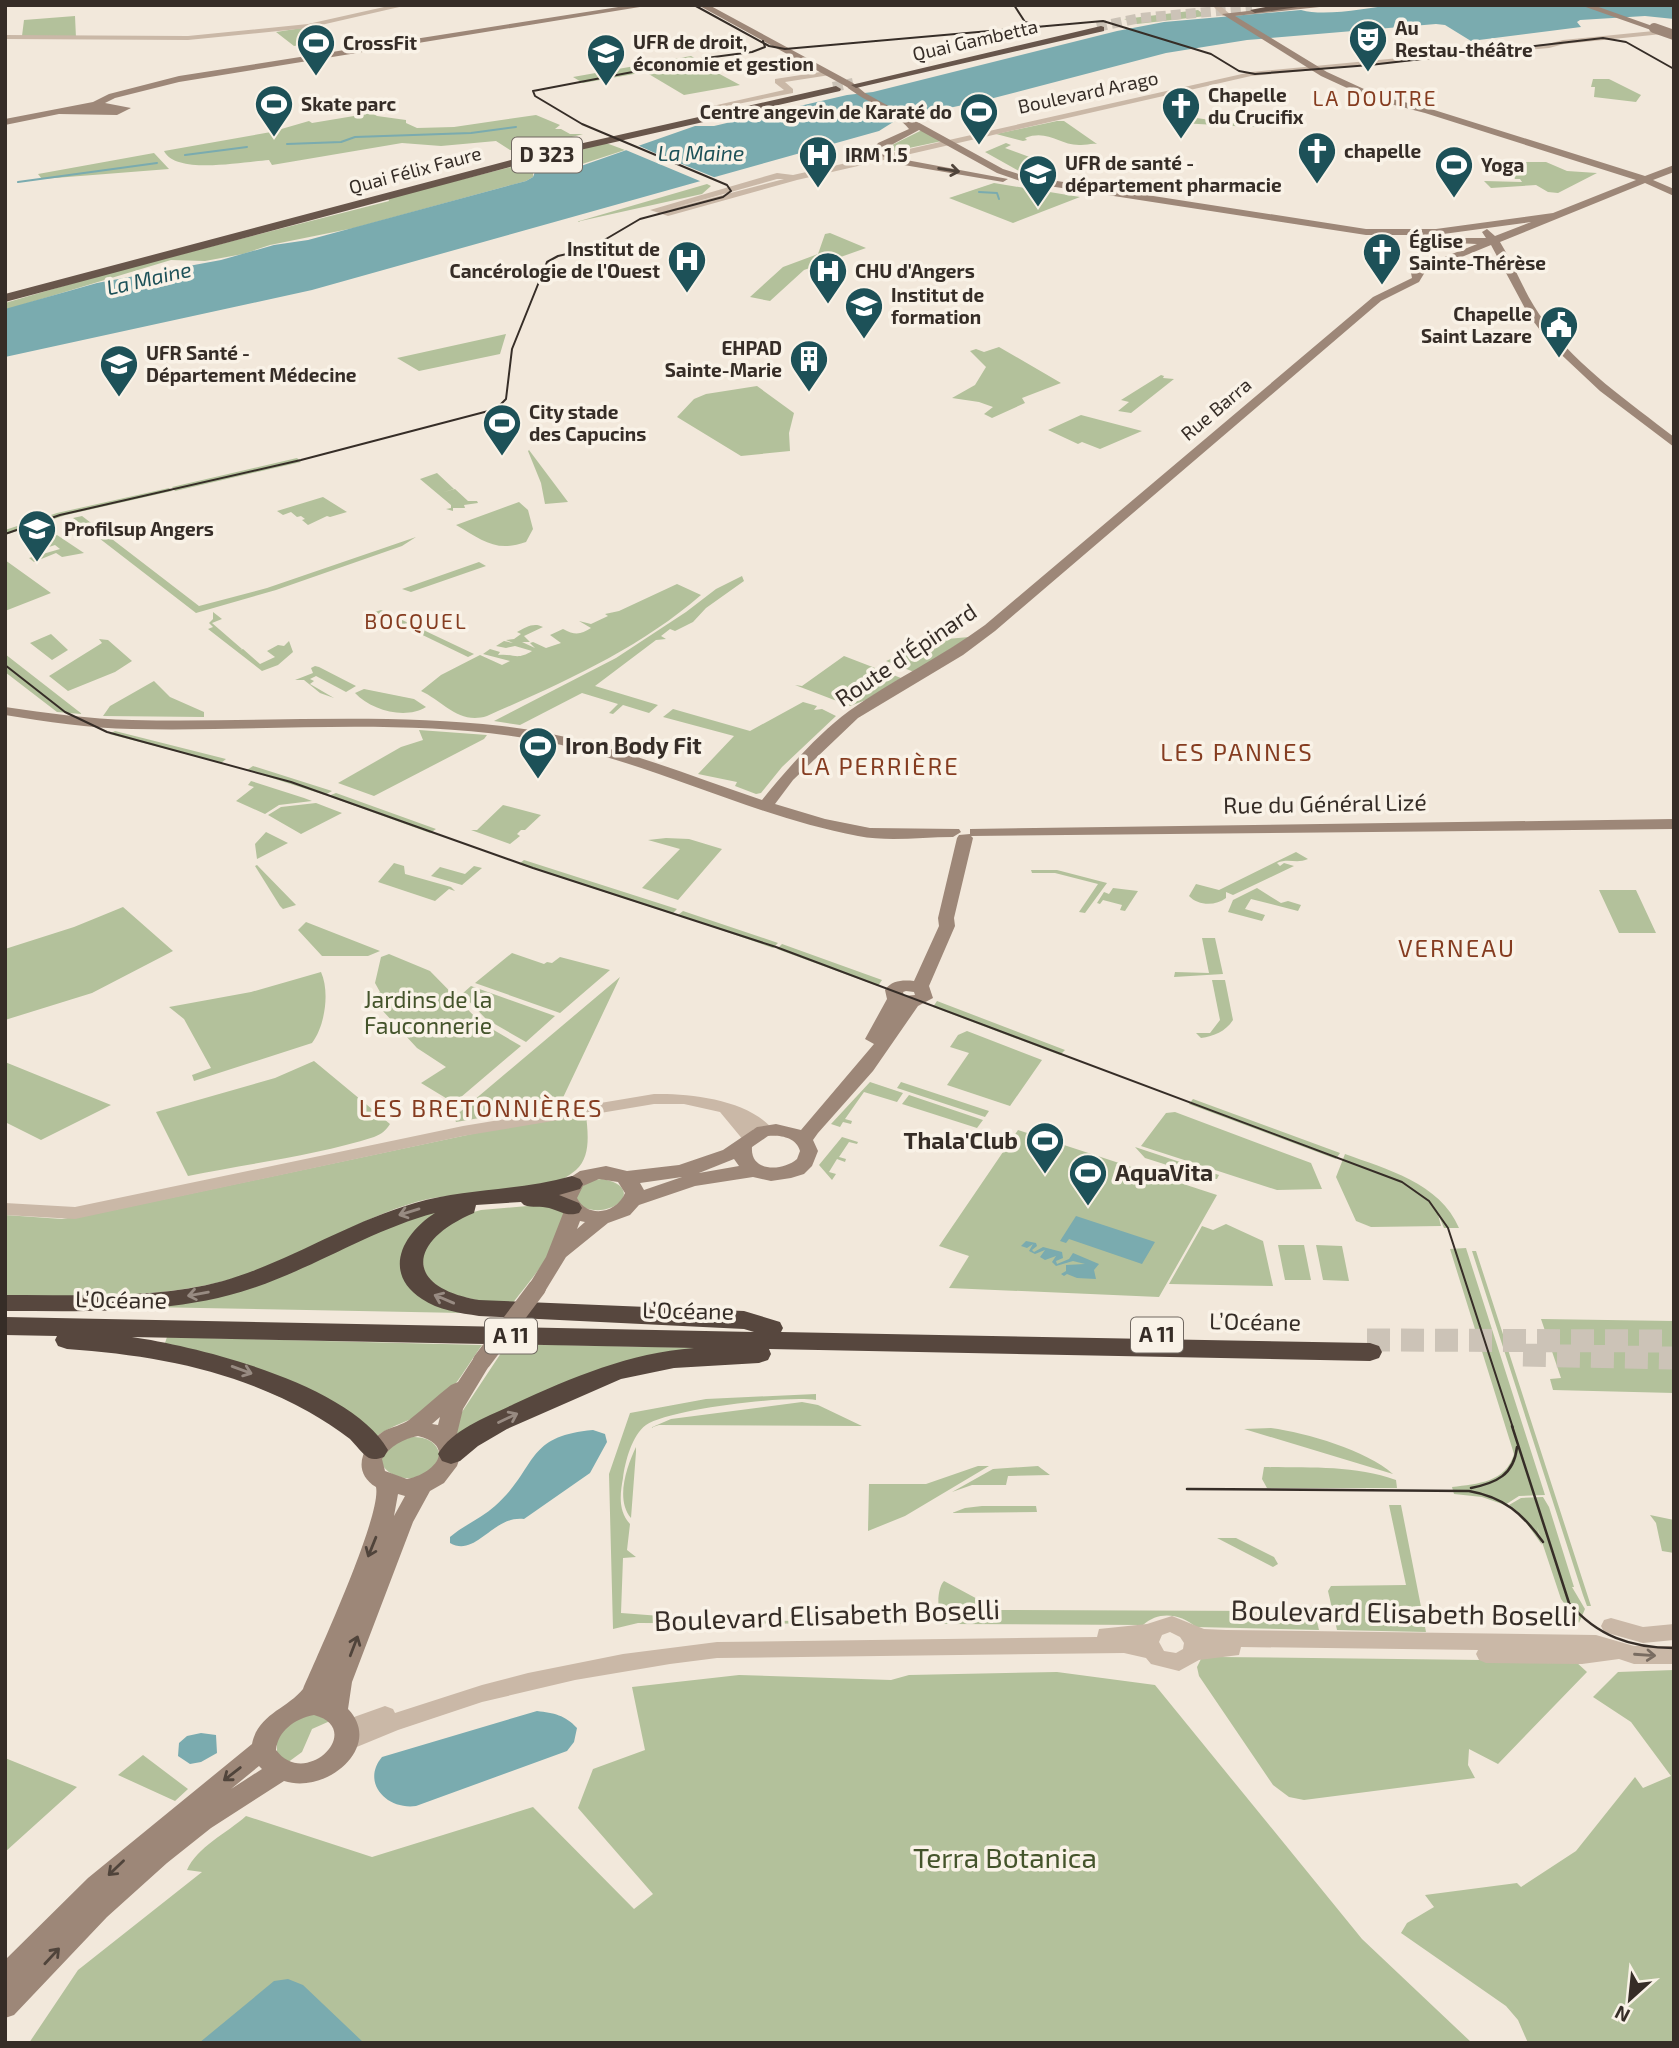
<svg xmlns="http://www.w3.org/2000/svg" width="1679" height="2048" font-family="'Exo 2',sans-serif">
<style>
.green{fill:#b3c19b}
.water{fill:#7aabaf}
.pier{fill:#f2e8db}
.lines{fill:none;stroke-linecap:round;stroke-linejoin:round}
.stream{stroke:#7aabaf;stroke-width:2}
.trunk-tunnel{stroke:#ccc3b7;stroke-width:10;stroke-dasharray:10 5;stroke-linecap:butt}
.motorway-tunnel{stroke:#ccc3b7;stroke-width:23;stroke-dasharray:23 11;stroke-linecap:butt}
.tertiary{fill:#cab8a7;fill-rule:evenodd}
.secondary{fill:#9d8778;fill-rule:evenodd}
.trunk{fill:#68564b;fill-rule:evenodd}
.motorway{fill:#57473e;fill-rule:evenodd}
.tram-far1{stroke:#362d27;stroke-width:2}
.tram{stroke:#362d27;stroke-width:2.5}
.secondary-bridge-far1{stroke:#9d8778;stroke-width:10}
.secondary-bridge{stroke:#9d8778;stroke-width:18}
.oneway{stroke:#50443b}
.oneway2{stroke:#988b82}
.oneway3{stroke:#796c61}
.labels{text-anchor:middle;stroke-width:7;stroke-linejoin:round;paint-order:stroke}
.far-poi-label{font-size:19px;font-weight:bold;fill:#362d27;stroke:#f9f2e7;text-anchor:start}
.far-street-label{font-size:19px;fill:#362d27;stroke:#f9f2e7}
.far-neighbourhood-label{font-size:21px;letter-spacing:2px;fill:#853c20;stroke:#f9f2e7}
.far-water-label{font-size:21px;font-style:italic;fill:#1d5158;stroke:#f9f2e7}
.shield{fill:#f9f2e7;stroke:#706861;stroke-width:2}
.shield-label{font-size:21px;font-weight:bold;fill:#362d27}
.street-label{font-size:23px;fill:#362d27;stroke:#f9f2e7}
.poi-label{font-size:23px;font-weight:bold;fill:#362d27;stroke:#f9f2e7;text-anchor:start}
.park-label{font-size:23px;fill:#44542b;stroke:#f9f2e7}
.neighbourhood-label{font-size:24px;letter-spacing:2px;fill:#853c20;stroke:#f9f2e7}
.near-street-label{font-size:28px;fill:#362d27;stroke:#f9f2e7}
.near-park-label{font-size:28px;fill:#44542b;stroke:#f9f2e7}
</style>
<rect width="100%" height="100%" fill="#f2e8db"/>
<path class="green" d="M 1198,10 L 1206,16 L 1137,24 L 1124,19 Z
M 75,16 L 76,38 L 22,36 L 24,20 Z
M 315,26 L 335,39 L 294,46 L 276,32 Z
M 691,56 L 702,62 L 583,83 L 573,77 Z
M 701,64 L 740,85 L 684,95 L 647,73 Z
M 1593,79 L 1609,79 L 1641,95 L 1636,102 L 1594,97 L 1595,87 L 1591,87 Z
M 372,113 L 377,116 L 406,120 L 406,123 L 417,128 L 454,127 L 536,115 L 560,125 L 555,129 L 561,129 L 570,134 L 583,134 L 523,150 L 510,150 L 496,141 L 441,146 L 402,143 L 272,165 L 269,160 C 242,162 176,175 164,151 L 271,132 L 309,121 L 312,123 Z
M 1190,117 L 1230,123 L 1269,119 L 1277,124 L 1251,127 L 1181,123 L 1176,119 Z
M 1057,121 L 1064,121 L 1097,144 C 1091,143 1087,145 1081,145 C 1059,146 1049,129 1025,138 L 1027,140 L 1023,141 L 996,134 Z
M 922,130 L 942,141 L 890,152 L 884,149 Z
M 606,143 L 625,150 L 573,167 L 554,166 L 533,172 L 533,177 L 526,181 L 354,228 L 270,245 L 243,254 L 205,261 L 171,260 L 5,310 L 5,303 L 108,273 L 389,201 L 388,198 Z
M 1006,143 L 1011,145 L 1005,148 L 1043,162 L 1019,171 L 985,152 Z
M 154,153 L 169,169 L 42,179 L 38,174 Z
M 1527,162 L 1546,162 L 1567,171 L 1597,173 L 1558,193 L 1548,192 L 1536,185 L 1491,188 L 1484,181 L 1522,182 L 1520,179 L 1515,179 L 1511,171 L 1514,169 L 1515,163 Z
M 994,183 L 1080,197 L 1013,223 L 949,198 Z
M 707,184 L 711,186 L 702,194 L 576,222 Z
M 830,233 L 866,248 L 804,270 L 770,301 L 750,297 L 783,267 L 818,254 L 825,234 Z
M 699,255 L 704,259 L 694,269 L 700,270 L 694,276 L 671,271 L 674,261 Z
M 506,334 L 500,354 L 419,371 L 397,358 Z
M 999,347 L 1061,383 L 1022,398 L 1025,403 L 992,418 L 984,414 L 993,407 L 979,402 L 952,398 L 975,385 L 986,367 L 970,351 L 976,349 L 984,352 Z
M 1161,375 L 1164,376 L 1163,378 L 1174,379 L 1131,413 L 1118,411 L 1129,402 L 1121,400 Z
M 757,386 L 794,413 L 789,433 L 790,451 L 741,456 L 677,417 L 694,399 L 706,394 Z
M 1081,415 L 1142,431 L 1100,449 L 1082,442 L 1078,444 L 1048,430 Z
M 533,446 L 529,450 L 568,502 L 545,504 L 541,483 L 528,451 Z
M 297,458 L 301,462 L 175,491 L 172,487 Z
M 437,473 L 454,489 L 444,492 L 455,489 L 468,501 L 477,501 L 478,503 L 464,505 L 465,508 L 453,508 L 453,511 L 446,509 L 451,508 L 451,505 L 420,479 Z
M 169,488 L 172,491 L 66,515 L 5,535 L 5,530 L 57,513 Z
M 323,497 L 347,512 L 330,517 L 327,516 L 308,525 L 302,520 L 305,519 L 301,516 L 297,517 L 291,512 L 283,515 L 277,511 Z
M 519,502 L 528,510 L 533,529 L 526,542 C 496,553 482,540 456,525 Z
M 82,516 L 199,606 L 267,588 L 416,537 L 402,546 L 276,590 L 196,613 L 73,518 Z
M 57,535 L 84,553 L 62,557 L 56,553 L 34,562 L 29,558 L 60,549 L 55,545 L 43,549 L 40,547 L 43,545 L 34,543 Z
M 5,560 L 51,593 L 5,611 Z
M 479,562 L 486,566 L 411,592 L 402,589 Z
M 742,576 L 744,581 L 706,608 L 693,622 L 675,631 L 670,629 L 661,636 L 666,639 L 656,640 L 595,686 L 658,705 L 649,713 L 623,705 L 613,714 L 609,713 L 618,704 L 582,693 L 520,725 L 494,721 L 616,658 L 686,612 L 716,589 Z
M 677,584 L 701,595 C 639,649 562,683 487,716 C 459,725 443,701 421,691 L 441,675 L 480,655 L 502,665 L 510,661 L 483,654 L 490,649 L 500,652 L 498,655 C 514,653 516,661 532,651 L 515,646 L 506,648 L 496,646 L 504,641 L 513,643 L 506,640 L 514,639 L 521,634 L 517,632 C 526,627 534,622 543,627 L 524,636 L 530,642 L 522,642 L 535,648 L 530,643 L 533,642 L 546,648 L 561,643 L 550,635 L 563,629 C 576,636 581,634 591,628 L 579,621 L 591,624 L 608,616 L 605,614 L 619,611 Z
M 381,610 L 474,654 L 468,657 L 375,612 Z
M 213,612 L 222,619 L 212,623 L 242,649 L 240,650 L 243,649 L 260,664 L 275,657 L 267,651 L 278,645 L 284,646 L 289,641 L 293,652 L 278,665 L 262,671 L 208,629 L 213,627 L 209,623 L 213,619 Z
M 51,634 L 68,650 L 52,660 L 30,643 Z
M 969,637 L 914,672 L 886,661 L 936,640 Z
M 99,639 L 108,640 L 132,661 L 115,672 L 68,691 L 49,676 L 102,643 Z
M 5,654 L 82,714 L 57,712 L 5,672 Z
M 844,656 L 901,678 L 866,700 L 850,706 L 795,685 L 802,686 Z
M 315,666 L 319,667 L 356,686 L 346,692 L 316,676 L 310,679 L 314,681 L 310,684 L 334,698 L 320,693 L 304,680 L 295,680 L 313,673 L 311,668 Z
M 154,681 L 170,697 L 204,712 L 204,717 L 103,716 L 110,706 Z
M 364,689 L 414,699 L 426,707 C 405,720 371,710 355,693 Z
M 803,702 L 817,706 L 814,710 L 822,709 L 836,716 L 782,767 L 761,793 L 756,794 L 735,786 L 737,782 L 698,774 L 734,736 L 663,717 L 673,709 L 750,731 Z
M 419,730 L 487,735 L 484,739 L 374,796 L 338,783 L 401,747 L 423,740 Z
M 115,731 L 226,759 L 221,763 L 109,734 Z
M 253,766 L 332,791 L 325,795 L 247,770 Z
M 251,781 L 304,798 L 312,801 L 279,805 L 265,814 L 236,801 L 254,787 L 248,785 Z
M 336,793 L 436,829 L 430,833 L 328,796 Z
M 316,803 L 342,813 L 301,834 L 268,815 L 281,807 Z
M 503,805 L 541,815 L 525,830 L 521,830 L 517,834 L 520,836 L 510,844 L 471,830 L 477,830 Z
M 266,832 L 288,843 L 257,859 L 255,844 Z
M 666,838 L 689,839 L 722,849 L 678,900 L 642,888 L 680,849 L 648,840 Z
M 1296,852 L 1308,859 C 1297,864 1288,858 1277,863 L 1280,866 L 1284,863 L 1294,866 L 1233,895 L 1226,892 L 1226,898 C 1216,906 1198,906 1189,896 L 1196,884 L 1219,890 Z
M 524,860 L 677,909 L 672,914 L 519,864 Z
M 394,863 L 404,866 L 405,874 L 451,887 L 455,891 L 449,889 L 435,901 L 378,882 Z
M 257,865 L 296,905 L 283,909 L 280,906 L 255,866 Z
M 474,866 L 482,868 L 462,885 L 431,876 L 440,867 L 465,874 Z
M 1031,870 L 1057,870 L 1107,883 L 1085,913 L 1079,912 L 1098,884 L 1055,873 L 1032,873 Z
M 1113,888 L 1138,891 L 1125,911 L 1120,910 L 1122,905 L 1103,900 L 1100,904 L 1097,903 L 1104,892 L 1109,894 Z
M 1257,888 L 1281,903 L 1288,901 L 1301,905 L 1298,911 L 1251,899 L 1245,909 L 1265,915 L 1262,921 L 1228,912 L 1233,900 Z
M 1599,890 L 1636,890 L 1656,933 L 1619,933 Z
M 123,907 L 173,951 L 92,993 L 5,1020 L 5,949 L 74,927 Z
M 683,911 L 778,943 L 773,948 L 678,915 Z
M 306,922 L 380,951 L 368,956 L 322,956 L 298,930 Z
M 1202,938 L 1215,938 L 1223,974 L 1174,977 L 1175,972 L 1209,973 Z
M 782,944 L 882,980 L 878,986 L 777,949 Z
M 512,953 L 544,964 L 547,962 L 552,963 L 560,957 L 610,970 L 560,1013 L 475,983 Z
M 389,954 L 430,971 L 480,1022 L 521,1046 L 454,1103 L 421,1083 L 446,1067 L 417,1048 L 370,997 L 380,992 L 375,983 L 381,957 Z
M 321,972 C 330,992 325,1026 312,1043 L 194,1081 L 192,1075 L 211,1068 L 184,1019 L 169,1007 L 251,992 Z
M 620,977 L 560,1104 L 456,1122 L 454,1117 Z
M 1212,980 L 1225,980 L 1233,1020 C 1225,1032 1214,1036 1201,1038 L 1196,1033 L 1210,1033 L 1220,1020 Z
M 471,986 L 555,1016 L 526,1042 L 486,1019 L 462,994 Z
M 937,1001 L 1065,1050 L 1060,1055 L 933,1007 Z
M 967,1031 L 1042,1060 L 1010,1106 L 947,1085 L 969,1053 L 950,1047 L 958,1035 Z
M 314,1061 L 390,1124 C 386,1130 382,1134 374,1137 C 318,1155 247,1164 188,1176 L 156,1112 L 275,1078 Z
M 5,1062 L 111,1105 L 41,1140 L 5,1122 Z
M 870,1082 L 903,1093 L 897,1102 L 864,1092 L 845,1119 L 852,1121 L 851,1124 L 843,1122 L 840,1127 L 831,1124 Z
M 901,1082 L 989,1111 L 985,1117 L 897,1088 Z
M 909,1095 L 983,1120 L 977,1128 L 902,1104 Z
M 1193,1099 L 1340,1153 L 1336,1159 L 1189,1104 Z
M 1175,1112 L 1311,1163 L 1322,1189 L 1277,1190 L 1141,1146 L 1166,1113 Z
M 586,1115 C 588,1133 591,1157 576,1170 C 542,1200 472,1189 428,1199 C 368,1213 319,1248 262,1269 C 181,1300 91,1296 5,1297 L 5,1215 L 62,1219 L 104,1212 L 486,1131 Z
M 1018,1130 L 1217,1195 L 1159,1297 L 949,1288 L 969,1256 L 939,1246 Z
M 842,1137 L 858,1142 L 857,1144 L 849,1142 L 839,1157 L 846,1159 L 845,1162 L 837,1159 L 829,1172 L 836,1174 L 832,1180 L 819,1165 Z
M 1135,1147 L 1219,1175 L 1217,1179 L 1211,1179 L 1145,1158 Z
M 1345,1154 C 1386,1169 1440,1183 1459,1228 L 1444,1228 L 1438,1214 L 1441,1226 L 1371,1227 L 1356,1221 L 1336,1177 Z
M 602,1179 C 648,1187 612,1222 581,1206 L 576,1197 L 579,1188 L 593,1180 Z
M 452,1204 L 407,1260 L 464,1313 L 89,1306 L 187,1300 Z
M 550,1204 L 557,1206 L 566,1216 C 559,1248 532,1278 512,1304 L 490,1303 L 446,1293 L 424,1275 L 422,1248 L 459,1216 L 481,1210 Z
M 1226,1224 L 1263,1241 L 1273,1286 L 1169,1284 L 1202,1226 L 1213,1230 Z
M 1278,1245 L 1304,1245 L 1311,1280 L 1285,1280 Z
M 1316,1245 L 1342,1246 L 1349,1281 L 1323,1280 Z
M 1466,1248 L 1545,1495 L 1519,1496 L 1505,1505 L 1482,1497 L 1454,1494 L 1452,1487 C 1478,1484 1506,1482 1514,1454 L 1450,1249 Z
M 1472,1251 L 1476,1251 L 1591,1606 L 1587,1606 L 1583,1595 Z
M 1541,1319 L 1674,1321 L 1674,1393 L 1553,1390 L 1550,1379 L 1561,1378 Z
M 167,1337 L 482,1345 C 467,1366 451,1396 429,1410 C 411,1421 391,1425 374,1438 L 164,1346 Z
M 507,1344 L 757,1349 L 677,1354 L 456,1435 L 458,1418 Z
M 816,1394 L 816,1400 C 787,1395 669,1409 646,1425 C 632,1435 625,1462 623,1478 C 620,1494 618,1511 630,1524 L 627,1550 L 636,1557 L 623,1558 L 621,1613 L 674,1617 L 675,1619 L 798,1621 L 799,1617 L 856,1617 L 874,1609 L 903,1608 L 907,1611 L 903,1624 L 638,1623 L 613,1629 L 609,1474 L 630,1413 L 706,1399 Z
M 802,1402 L 818,1405 L 862,1426 L 659,1425 L 650,1428 L 671,1419 Z
M 1271,1428 C 1307,1433 1366,1450 1393,1474 L 1244,1429 Z
M 412,1437 C 426,1437 437,1441 440,1456 C 437,1461 434,1467 431,1471 C 412,1490 361,1469 391,1445 C 396,1441 406,1439 412,1437 Z
M 636,1447 L 636,1452 L 631,1518 C 615,1499 627,1466 636,1447 Z
M 978,1466 L 989,1466 L 905,1516 L 868,1531 L 869,1484 L 926,1484 Z
M 1038,1466 L 1050,1475 L 1008,1476 L 1006,1485 L 972,1485 L 952,1492 L 993,1469 Z
M 1264,1467 C 1308,1468 1354,1465 1396,1480 L 1397,1488 L 1267,1488 L 1262,1479 Z
M 1543,1497 L 1549,1507 L 1574,1587 L 1572,1587 L 1585,1609 L 1579,1623 L 1561,1599 L 1537,1527 L 1542,1545 L 1520,1514 L 1509,1505 L 1521,1498 Z
M 1389,1505 L 1401,1505 L 1426,1632 L 1337,1630 L 1328,1591 L 1331,1586 L 1406,1585 Z
M 982,1506 L 1036,1506 L 1037,1512 L 952,1513 L 965,1508 Z
M 1650,1515 L 1674,1520 L 1674,1553 L 1662,1551 L 1656,1523 Z
M 1217,1538 L 1236,1538 L 1274,1557 L 1278,1564 L 1273,1567 Z
M 944,1581 L 983,1602 L 984,1610 L 1264,1611 L 1290,1619 L 1305,1616 L 1313,1605 L 1319,1630 L 1196,1627 C 1181,1614 1159,1610 1143,1625 L 944,1624 C 937,1614 936,1590 944,1581 Z
M 1216,1657 L 1575,1661 L 1587,1672 L 1498,1764 L 1469,1749 L 1468,1765 L 1475,1778 L 1304,1800 L 1289,1797 L 1273,1785 L 1199,1676 L 1197,1667 L 1201,1659 Z
M 1674,1670 L 1674,2043 L 1528,2043 L 1518,2020 L 1506,2006 L 1401,1933 L 1407,1923 L 1434,1907 L 1425,1895 L 1517,1883 L 1521,1887 L 1576,1851 L 1635,1777 L 1643,1788 L 1671,1776 L 1631,1722 L 1593,1697 L 1618,1672 Z
M 1057,1672 L 1155,1685 L 1362,1939 L 1472,2043 L 29,2043 L 78,1970 L 202,1872 L 187,1870 C 197,1847 227,1833 246,1816 L 372,1857 L 533,1807 L 634,1909 L 653,1894 L 578,1808 L 593,1769 L 645,1750 L 632,1687 L 739,1675 L 891,1680 L 909,1675 Z
M 301,1715 L 317,1715 L 330,1721 L 312,1729 L 302,1752 L 287,1763 L 277,1754 L 277,1734 Z
M 143,1755 L 188,1789 L 175,1801 L 118,1775 Z
M 5,1758 L 77,1787 L 5,1852 Z"/>
<path class="water" d="M 1393,5 L 1674,5 L 1674,19 L 1645,16 L 1580,20 L 1577,22 L 1581,27 L 1471,41 L 1445,25 L 1436,24 L 1247,40 L 1166,53 L 986,100 L 898,119 L 879,131 L 312,290 L 5,357 L 5,309 L 97,283 L 221,260 L 274,245 L 308,240 L 526,181 L 533,177 L 536,169 L 581,166 L 695,126 L 714,126 L 847,95 L 873,92 L 1117,31 L 1164,22 L 1301,10 C 1325,17 1368,8 1393,5 Z
M 1076,1216 L 1155,1242 L 1142,1264 L 1069,1239 L 1066,1243 L 1060,1241 Z
M 1026,1241 L 1036,1243 L 1037,1246 L 1032,1250 L 1034,1252 L 1043,1247 L 1062,1252 L 1063,1258 L 1056,1261 L 1057,1264 L 1069,1259 L 1073,1253 L 1099,1264 L 1094,1270 L 1096,1279 L 1077,1278 L 1067,1274 L 1064,1276 L 1061,1274 L 1066,1271 L 1066,1265 L 1085,1264 L 1073,1261 L 1056,1266 L 1052,1262 L 1056,1256 L 1045,1260 L 1040,1257 L 1045,1250 L 1035,1254 L 1029,1251 L 1033,1244 L 1027,1248 L 1021,1246 Z
M 593,1430 L 605,1434 L 607,1442 L 590,1473 L 524,1519 C 493,1515 476,1558 450,1543 L 450,1537 C 464,1525 482,1518 495,1506 C 538,1468 524,1436 593,1430 Z
M 537,1711 C 554,1713 565,1715 577,1728 L 574,1742 L 567,1751 L 416,1806 C 386,1810 361,1782 382,1757 Z
M 201,1733 L 216,1735 L 217,1753 L 201,1762 L 190,1764 L 178,1756 L 179,1743 L 187,1736 Z
M 288,1979 L 303,1985 L 364,2043 L 199,2043 L 274,1981 Z"/>
<path class="pier" d="M 635,144 L 655,153 L 721,180 L 707,184 L 621,148 Z"/>
<g class="lines">
<path class="stream" d="M 287,144 L 341,142 L 355,137 L 471,133 L 516,127
M 185,155 L 247,147
M 18,182 L 157,163
M 979,192 L 997,193 L 999,199"/>
<path class="trunk-tunnel" d="M 1097,27 L 1140,18 L 1252,8
M 833,87 L 853,83"/>
<path class="motorway-tunnel" d="M 1367,1340 L 1674,1341
M 1523,1355 L 1674,1358"/>
<path class="tertiary" d="M 393,5 L 408,5 L 308,28 L 188,40 L 5,39 L 5,35 L 188,36 L 308,24 Z
M 1212,5 L 1219,5 L 1230,14 L 1223,16 Z
M 1674,29 L 1672,33 L 1564,44 L 1549,48 L 1251,76 L 797,180 L 668,216 L 650,210 L 777,173 L 793,175 L 1251,72 L 1548,44 L 1563,40 ZM 777,179 L 784,179 L 666,210 Z
M 827,71 L 830,75 L 785,82 L 793,89 L 793,93 L 712,109 L 708,107 L 784,90 L 775,83 L 775,79 Z
M 654,1094 C 690,1093 751,1100 774,1131 L 766,1136 L 753,1129 L 758,1137 L 750,1142 L 744,1141 L 720,1112 L 684,1104 L 654,1104 L 463,1136 L 75,1219 L 5,1215 L 5,1203 L 75,1207 L 463,1126 Z
M 1172,1616 L 1204,1629 L 1226,1630 L 1596,1635 L 1634,1646 L 1674,1646 L 1674,1664 L 1634,1664 L 1619,1659 L 1582,1664 L 1486,1663 L 1479,1660 L 1476,1654 L 1478,1650 L 1241,1647 L 1239,1655 L 1199,1660 L 1179,1671 L 1151,1664 L 1146,1658 L 1124,1653 L 717,1658 L 670,1664 L 575,1680 L 482,1702 L 398,1730 L 347,1751 L 339,1748 L 336,1742 L 341,1735 L 337,1728 L 340,1722 L 385,1706 L 393,1709 L 395,1713 L 482,1685 L 528,1673 L 623,1654 L 717,1642 L 1097,1637 L 1099,1629 L 1147,1624 ZM 1170,1632 L 1180,1637 L 1184,1643 L 1183,1649 L 1176,1653 L 1164,1651 L 1159,1642 L 1162,1635 Z
M 1611,1618 L 1643,1627 L 1674,1624 L 1674,1640 L 1643,1643 L 1604,1632 L 1601,1626 L 1604,1620 Z"/>
<path class="secondary" d="M 631,5 L 652,5 L 179,82 L 115,98 L 105,103 L 131,108 L 117,115 L 59,114 L 5,125 L 5,119 L 93,102 L 109,94 L 179,76 Z
M 698,5 L 709,5 L 853,83 L 865,93 L 1003,169 L 1025,176 L 1366,229 L 1436,229 L 1553,213 L 1636,180 L 1425,113 L 1371,99 L 1321,76 L 1222,14 L 1301,5 L 1338,5 L 1235,16 L 1327,72 L 1377,95 L 1431,109 L 1645,176 L 1674,165 L 1674,172 L 1653,180 L 1674,189 L 1674,196 L 1645,183 L 1500,242 C 1516,268 1526,298 1545,322 C 1579,368 1629,402 1674,437 L 1674,447 L 1600,391 L 1551,345 L 1528,314 L 1491,245 L 1425,272 L 1419,282 L 1381,301 L 995,631 L 963,655 L 858,718 L 793,780 L 775,804 L 825,819 L 870,828 L 959,829 L 961,832 L 953,837 C 921,837 889,842 858,836 C 741,814 637,754 518,737 C 390,718 260,732 132,729 C 89,728 47,722 5,715 L 5,707 C 47,713 89,719 132,720 C 255,723 379,712 502,726 C 593,736 676,771 762,800 C 786,770 818,734 849,711 C 892,680 942,657 985,625 L 1373,297 L 1412,278 L 1411,273 L 1417,268 L 1477,244 L 1454,243 L 1450,242 L 1450,238 L 1486,238 L 1482,232 L 1487,229 L 1495,236 L 1531,222 L 1436,235 L 1366,235 L 1023,182 L 997,173 L 919,130 L 882,150 L 901,159 L 1008,179 L 1003,182 L 898,164 L 872,151 L 878,143 L 909,129 C 894,110 866,103 847,87 Z
M 1580,5 L 1593,5 L 1658,28 L 1651,30 Z
M 1674,819 L 1674,829 L 971,836 L 973,838 L 954,918 L 955,926 L 929,986 L 933,998 L 918,1006 L 873,1071 L 818,1133 L 813,1140 L 818,1151 L 812,1166 L 804,1174 L 791,1178 L 771,1181 L 753,1177 L 695,1186 L 639,1205 L 630,1215 L 608,1223 L 566,1257 L 544,1293 L 530,1293 L 527,1288 L 546,1257 L 564,1211 L 557,1198 L 565,1181 L 580,1171 L 606,1166 L 627,1171 L 679,1165 L 723,1150 L 757,1127 L 776,1124 L 801,1130 L 874,1044 L 865,1039 L 887,999 L 885,990 C 892,980 903,980 914,981 L 939,926 L 938,918 L 957,838 L 959,835 L 970,834 L 970,829 ZM 906,991 L 914,992 L 915,995 L 904,996 L 903,992 ZM 768,1136 C 780,1135 796,1137 800,1151 L 797,1159 C 782,1172 750,1172 752,1147 ZM 734,1159 L 739,1166 L 699,1173 ZM 682,1177 L 644,1190 L 640,1183 ZM 599,1179 L 618,1182 L 625,1193 C 617,1213 588,1219 577,1198 L 583,1186 ZM 580,1221 L 585,1222 L 577,1229 Z
M 482,1354 L 489,1356 L 492,1361 L 463,1409 L 456,1438 L 461,1454 L 457,1466 L 444,1483 L 430,1491 L 413,1522 L 352,1682 L 348,1709 C 384,1746 327,1795 284,1781 L 211,1828 L 167,1863 L 107,1917 L 14,2015 L 5,2018 L 5,1960 L 88,1878 L 252,1744 C 258,1714 287,1709 303,1689 C 318,1654 382,1515 376,1487 C 350,1471 363,1444 384,1431 C 392,1427 402,1425 409,1420 C 423,1409 437,1396 451,1385 L 458,1382 L 475,1356 ZM 440,1417 L 438,1425 L 432,1424 ZM 418,1436 C 457,1446 435,1474 407,1479 L 385,1471 L 382,1459 C 390,1446 403,1439 418,1436 ZM 398,1494 L 405,1496 L 394,1516 ZM 314,1715 C 366,1729 306,1790 276,1750 C 278,1731 294,1719 314,1715 ZM 259,1766 L 262,1769 L 231,1789 Z"/>
<path class="trunk" d="M 1276,5 L 1312,5 L 1255,13 L 1250,10 Z
M 1101,26 L 1104,27 L 1104,31 L 856,88 L 851,85 Z
M 836,86 L 841,89 L 840,91 L 536,160 L 5,302 L 5,294 L 530,155 Z"/>
<path class="motorway" d="M 572,1176 L 580,1179 L 583,1184 L 580,1189 L 559,1195 L 579,1203 L 582,1208 L 579,1213 C 567,1217 560,1211 549,1208 C 541,1206 532,1208 524,1205 L 521,1202 L 476,1205 L 474,1213 C 409,1240 402,1287 479,1300 L 744,1311 L 780,1322 L 783,1328 L 781,1332 L 1370,1343 L 1379,1346 L 1382,1352 L 1379,1358 L 1370,1361 L 769,1349 L 771,1354 L 768,1360 L 759,1363 L 674,1368 L 621,1379 L 507,1429 L 478,1446 L 460,1461 L 451,1464 L 442,1461 L 438,1454 C 452,1429 489,1416 514,1404 C 573,1377 629,1353 694,1348 L 132,1337 C 201,1347 352,1385 388,1450 L 384,1457 C 378,1459 374,1460 369,1458 C 362,1454 356,1445 350,1439 C 337,1429 323,1420 309,1412 C 234,1370 153,1355 67,1349 L 58,1346 L 55,1340 L 57,1336 L 5,1335 L 5,1317 L 754,1332 L 744,1329 L 479,1316 C 460,1313 438,1310 422,1299 C 382,1273 402,1234 435,1213 C 371,1230 316,1267 253,1288 C 173,1315 89,1311 5,1311 L 5,1295 C 77,1294 153,1300 223,1281 C 289,1262 348,1222 415,1203 C 467,1188 520,1191 572,1176 Z"/>
<path class="tram-far1" d="M 694,5 L 769,46 L 785,49 L 1103,21 L 1211,54 L 1239,71 L 1255,74 L 1370,65 L 1603,38 L 1626,42 L 1674,69
M 1014,5 L 1025,22 L 1039,26
M 5,534 L 60,515 L 301,460 L 496,409 L 506,399 L 512,349 L 547,262 L 558,256 L 589,249 L 640,219 L 723,197 L 731,191 L 727,185 L 582,124 L 535,96 L 533,91 L 706,58 L 752,52 L 765,47 L 763,41
M 5,665 L 65,712 L 107,732 L 291,782 L 533,868 L 776,947 L 1402,1182 L 1429,1201 L 1448,1228 L 1513,1428"/>
<path class="tram" d="M 1512,1426 L 1569,1603 C 1597,1636 1631,1648 1674,1648
M 1471,1488 C 1496,1483 1514,1475 1517,1447
M 1187,1489 L 1469,1491 C 1504,1497 1523,1514 1543,1542"/>
<path class="secondary-bridge-far1" d="M 1654,28 L 1674,35"/>
<path class="secondary-bridge" d="M 482,1361 L 537,1288"/>
</g>
<defs><path id="oneway-shaft" d="M-6 0H5M1.5-3L5.5 0L1.5 3" fill="none" stroke-width="1.6" stroke-linecap="round" stroke-linejoin="round" transform="scale(1.75)"/></defs>
<g class="oneway">
<use href="#oneway-shaft" transform="translate(949 170) rotate(9)"/>
<use href="#oneway-shaft" transform="translate(372 1547) rotate(112)"/>
<use href="#oneway-shaft" transform="translate(354 1646) rotate(-69)"/>
<use href="#oneway-shaft" transform="translate(232 1774) rotate(142)"/>
<use href="#oneway-shaft" transform="translate(116 1868) rotate(136)"/>
<use href="#oneway-shaft" transform="translate(52 1956) rotate(-47)"/>
</g>
<g class="oneway2">
<use href="#oneway-shaft" transform="translate(409 1212) rotate(163)"/>
<use href="#oneway-shaft" transform="translate(198 1294) rotate(170)"/>
<use href="#oneway-shaft" transform="translate(444 1299) rotate(-157)"/>
<use href="#oneway-shaft" transform="translate(242 1370) rotate(20)"/>
<use href="#oneway-shaft" transform="translate(508 1418) rotate(-25)"/>
</g>
<use class="oneway3" href="#oneway-shaft" transform="translate(1645 1655) rotate(4)"/>
<defs>
<g id="theatre-pin" transform="scale(2.0125)"><path d="M0 17L-7.5 6A9.5 9.5 0 1 1 7.5 6Z" fill="#1d5158" stroke="#f9f2e7"/><path d="M-5-5.5Q0-4 5-5.5V0Q5 5 0 6Q-5 5-5 0ZM-3.3-2.5H-1v1.5H-3.3ZM1-2.5H3.3v1.5H1ZM-2.8 1Q0 5.5 2.8 1Z" fill="#fff"/></g>
<g id="stadium-pin" transform="scale(2.0125)"><path d="M0 17L-7.5 6A9.5 9.5 0 1 1 7.5 6Z" fill="#1d5158" stroke="#f9f2e7"/><path d="M0-5a6.5 5 0 1 0 0 10a6.5 5 0 1 0 0-10ZM-3.5-1.8h7v3.6h-7Z" fill="#fff"/></g>
<g id="university-pin" transform="scale(2.0125)"><path d="M0 17L-7.5 6A9.5 9.5 0 1 1 7.5 6Z" fill="#1d5158" stroke="#f9f2e7"/><path d="M0-5L7-2L0 1L-7-2ZM-4 1L0 2.5L4 1V4Q0 6-4 4Z" fill="#fff"/></g>
<g id="church-pin" transform="scale(2.0125)"><path d="M0 17L-7.5 6A9.5 9.5 0 1 1 7.5 6Z" fill="#1d5158" stroke="#f9f2e7"/><path d="M-1.2-6h2.4v3.5h3.3v2.4h-3.3V6h-2.4V-.1h-3.3v-2.4h3.3Z" fill="#fff"/></g>
<g id="hospital-pin" transform="scale(2.0125)"><path d="M0 17L-7.5 6A9.5 9.5 0 1 1 7.5 6Z" fill="#1d5158" stroke="#f9f2e7"/><path d="M-5-5h3v3.5h4V-5h3V5h-3V1.5h-4V5h-3Z" fill="#fff"/></g>
<g id="civic-pin" transform="scale(2.0125)"><path d="M0 17L-7.5 6A9.5 9.5 0 1 1 7.5 6Z" fill="#1d5158" stroke="#f9f2e7"/><path d="M-.6-6.5H3V-4.5H.6V-3L4-1V1h2V6H-6V1h2V-1L-.6-3ZM-1.2 2.5V6h2.4V2.5Z" fill="#fff"/></g>
<g id="building-pin" transform="scale(2.0125)"><path d="M0 17L-7.5 6A9.5 9.5 0 1 1 7.5 6Z" fill="#1d5158" stroke="#f9f2e7"/><path d="M-4-6H4V6H1V3H-1V6H-4ZM-2.5-4.3h1.7v1.8h-1.7ZM.8-4.3h1.7v1.8H.8ZM-2.5-1h1.7V.8h-1.7ZM.8-1h1.7V.8H.8Z" fill="#fff"/></g>
</defs>
<g fill-rule="evenodd">
<use href="#theatre-pin" x="1368" y="39"/>
<use href="#stadium-pin" x="316" y="43"/>
<use href="#university-pin" x="606" y="53"/>
<use href="#stadium-pin" x="274" y="104"/>
<use href="#church-pin" x="1181" y="106"/>
<use href="#stadium-pin" x="979" y="112"/>
<use href="#church-pin" x="1317" y="151"/>
<use href="#hospital-pin" x="818" y="155"/>
<use href="#stadium-pin" x="1454" y="165"/>
<use href="#university-pin" x="1038" y="174"/>
<use href="#church-pin" x="1382" y="252"/>
<use href="#hospital-pin" x="687" y="260"/>
<use href="#hospital-pin" x="828" y="271"/>
<use href="#university-pin" x="864" y="306"/>
<use href="#civic-pin" x="1559" y="325"/>
<use href="#building-pin" x="809" y="359"/>
<use href="#university-pin" x="119" y="364"/>
<use href="#stadium-pin" x="502" y="423"/>
<use href="#university-pin" x="37" y="529"/>
<use href="#stadium-pin" x="538" y="746"/>
<use href="#stadium-pin" x="1045" y="1141"/>
<use href="#stadium-pin" x="1088" y="1173"/>
</g>
<g class="labels">
<g class="far-poi-label">
<text x="1395" y="35">Au<tspan x="1395" dy="22">Restau-théâtre</tspan></text>
<text x="633" y="49">UFR de droit,<tspan x="633" dy="22">économie et gestion</tspan></text>
<text x="343" y="50">CrossFit</text>
<text x="1208" y="102">Chapelle<tspan x="1208" dy="22">du Crucifix</tspan></text>
<text x="301" y="111">Skate parc</text>
<text x="952" y="119" text-anchor="end">Centre angevin de Karaté do</text>
<text x="1344" y="158">chapelle</text>
<text x="845" y="162">IRM 1.5</text>
<text x="1065" y="170">UFR de santé -<tspan x="1065" dy="22">département pharmacie</tspan></text>
<text x="1481" y="172">Yoga</text>
<text x="1409" y="248">Église<tspan x="1409" dy="22">Sainte-Thérèse</tspan></text>
<text x="660" y="256" text-anchor="end">Institut de<tspan x="660" dy="22">Cancérologie de l'Ouest</tspan></text>
<text x="855" y="278">CHU d'Angers</text>
<text x="891" y="302">Institut de<tspan x="891" dy="22">formation</tspan></text>
<text x="1532" y="321" text-anchor="end">Chapelle<tspan x="1532" dy="22">Saint Lazare</tspan></text>
<text x="782" y="355" text-anchor="end">EHPAD<tspan x="782" dy="22">Sainte-Marie</tspan></text>
<text x="146" y="360">UFR Santé -<tspan x="146" dy="22">Département Médecine</tspan></text>
<text x="529" y="419">City stade<tspan x="529" dy="22">des Capucins</tspan></text>
<text x="64" y="536">Profilsup Angers</text>
</g>
<g class="far-street-label">
<text transform="translate(975 40) rotate(-13)" y="7">Quai Gambetta</text>
<text transform="translate(1088 92) rotate(-12)" y="7">Boulevard Arago</text>
<text transform="translate(415 170) rotate(-15)" y="7">Quai Félix Faure</text>
<text transform="translate(1216 409) rotate(-40)" y="7">Rue Barra</text>
</g>
<g class="far-neighbourhood-label">
<text x="1375" y="106">LA DOUTRE</text>
<text x="416" y="629">BOCQUEL</text>
</g>
<g class="far-water-label">
<text x="701" y="161">La Maine</text>
<text transform="translate(149 279) rotate(-13)" y="7">La Maine</text>
</g>
<g class="shield">
<rect x="512" y="137.5" width="70" height="35" rx="5"/>
<rect x="1131" y="1317.5" width="52" height="35" rx="5"/>
<rect x="485" y="1318.5" width="52" height="35" rx="5"/>
</g>
<g class="shield-label">
<text x="547" y="162">D 323</text>
<text x="1157" y="1342">A 11</text>
<text x="511" y="1343">A 11</text>
</g>
<g class="street-label">
<text transform="translate(906 655) rotate(-34)" y="8">Route d'Épinard</text>
<text transform="translate(1325 804) rotate(-1)" y="8">Rue du Général Lizé</text>
<text transform="translate(121 1300) rotate(1)" y="8">L’Océane</text>
<text transform="translate(688 1311) rotate(1)" y="8">L’Océane</text>
<text transform="translate(1255 1322) rotate(1)" y="8">L’Océane</text>
</g>
<g class="poi-label">
<text x="565" y="754">Iron Body Fit</text>
<text x="1018" y="1149" text-anchor="end">Thala'Club</text>
<text x="1115" y="1181">AquaVita</text>
</g>
<g class="park-label">
<text x="428" y="1008">Jardins de la<tspan x="428" dy="26">Fauconnerie</tspan></text>
</g>
<g class="neighbourhood-label">
<text x="1237" y="761">LES PANNES</text>
<text x="880" y="775">LA PERRIÈRE</text>
<text x="1457" y="957">VERNEAU</text>
<text x="481" y="1117">LES BRETONNIÈRES</text>
</g>
<g class="near-street-label">
<text transform="translate(1404 1613) rotate(1)" y="10">Boulevard Elisabeth Boselli</text>
<text transform="translate(827 1615) rotate(-2)" y="10">Boulevard Elisabeth Boselli</text>
</g>
<g class="near-park-label">
<text x="1005" y="1868">Terra Botanica</text>
</g>
</g>
<rect width="1679" height="2048" fill="none" stroke="#362d27" stroke-width="14"/>
<g transform="translate(1630 1999) rotate(207)" stroke="#f9f2e7" stroke-width="5" paint-order="stroke">
<path d="M0-5L12 26L0 18L-12 26Z" fill="#362d27"/>
<text y="-10" font-size="19" font-weight="bold" text-anchor="middle" fill="#362d27">N</text>
</g>
</svg>
